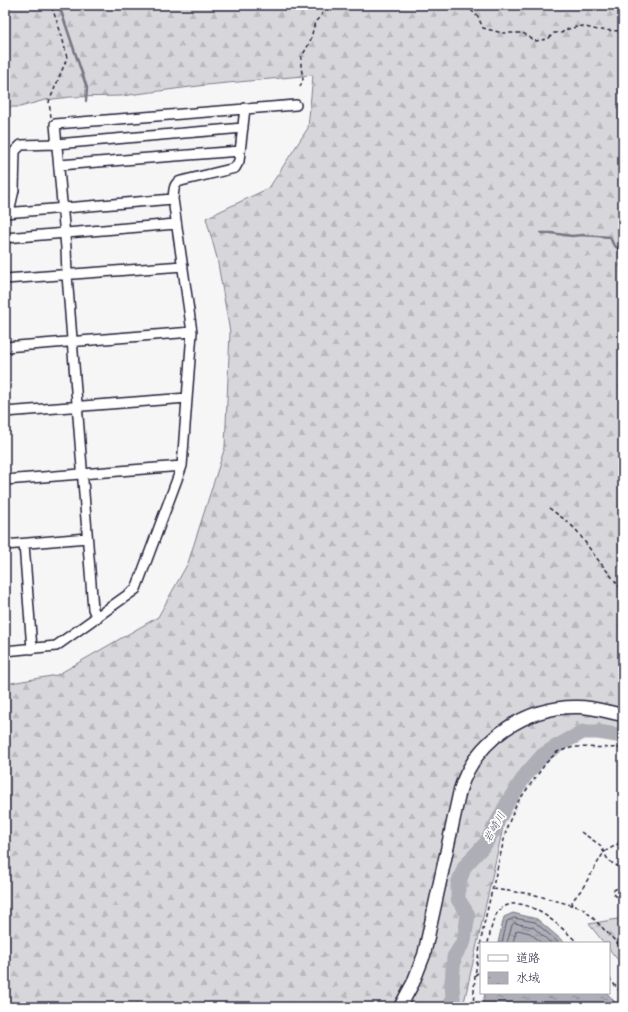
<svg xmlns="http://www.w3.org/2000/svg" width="628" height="1012" font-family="Pangolin,'Klee One',sans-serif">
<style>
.forest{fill:url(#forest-firs);stroke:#7c7c8b}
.water{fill:url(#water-ripples);stroke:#767685}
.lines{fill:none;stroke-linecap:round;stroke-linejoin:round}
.shore{stroke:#5a5a6d;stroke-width:1}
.stream{stroke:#767685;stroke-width:2.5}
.river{stroke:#aeaeb7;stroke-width:15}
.street-casing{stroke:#22223b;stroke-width:12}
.secondary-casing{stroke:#22223b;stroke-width:15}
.path{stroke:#22223b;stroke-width:1.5;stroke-dasharray:4 3;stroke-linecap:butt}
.street{stroke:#fff;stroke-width:9}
.secondary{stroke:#fff;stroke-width:12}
.labels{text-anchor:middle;stroke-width:3.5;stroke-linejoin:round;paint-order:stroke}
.water-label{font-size:11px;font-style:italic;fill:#5a5a6d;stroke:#fff}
</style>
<defs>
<pattern id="forest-firs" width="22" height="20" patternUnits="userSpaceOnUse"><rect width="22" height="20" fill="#d7d7db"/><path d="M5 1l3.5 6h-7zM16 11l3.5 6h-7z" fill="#b8b8bd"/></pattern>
<pattern id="water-ripples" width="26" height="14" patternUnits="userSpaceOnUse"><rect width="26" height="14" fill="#aeaeb7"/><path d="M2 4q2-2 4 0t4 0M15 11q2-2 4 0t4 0" fill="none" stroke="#8d8d96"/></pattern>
</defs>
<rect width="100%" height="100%" fill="#f6f6f7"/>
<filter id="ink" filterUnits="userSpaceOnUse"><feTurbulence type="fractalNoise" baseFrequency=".025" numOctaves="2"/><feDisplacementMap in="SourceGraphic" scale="8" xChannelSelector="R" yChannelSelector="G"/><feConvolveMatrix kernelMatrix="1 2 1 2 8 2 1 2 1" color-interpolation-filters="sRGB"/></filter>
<g filter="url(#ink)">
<path class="forest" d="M 5,5 L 623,5 L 623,741 L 604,738 L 565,739 L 546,747 L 512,787 L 463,1007 L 5,1007 L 5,687 L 11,683 L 57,675 L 158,617 L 188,563 L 225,447 L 230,332 L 217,258 L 206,218 L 269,188 L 308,128 L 313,75 L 206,85 L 121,96 L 70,97 L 45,100 L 20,107 L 5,107 Z
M 623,918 L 623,966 L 609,949 L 609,943 L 604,943 L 589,924 Z"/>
<path class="water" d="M 513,913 L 537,919 L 565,943 L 498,943 L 504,917 Z
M 485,993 L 607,993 L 619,1007 L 482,1007 Z"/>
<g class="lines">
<path class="shore" d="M 502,943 L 507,921 L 514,918 L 535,922 L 559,943
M 507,943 L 512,925 L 514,923 L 533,927 L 551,943
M 513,943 L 516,931 L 518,930 L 530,933 L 542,943"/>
<path class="stream" d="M 59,5 L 87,88 L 86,101
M 541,233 L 551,233 L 572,236 L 583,235 L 610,237 L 613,244 L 623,253"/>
<path class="river" d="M 450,1007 L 453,999 L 452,982 L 454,957 L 464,941 L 468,915 L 458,899 L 458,884 L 465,866 L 486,843 L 509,800 L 527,773 L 543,755 L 557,746 L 583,732 L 598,732 L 623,736"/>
<g class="street-casing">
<path id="street" d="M 59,165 L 240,151
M 9,212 L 14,190 L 15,151 L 21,145 L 56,144 L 243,128
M 5,213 L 173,199
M 5,238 L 176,224
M 5,279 L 183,266
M 5,347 L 192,332
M 5,412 L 187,398
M 5,480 L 182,466
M 24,544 L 32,649
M 5,545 L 87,538
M 97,618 L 93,609 L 67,275 L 66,248 L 55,124 L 296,105
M 5,651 L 56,646 L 136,589 L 182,466 L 192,332 L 173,199 C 174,191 173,183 181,181 L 235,168 L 239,161 L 245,108"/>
</g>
<g class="secondary-casing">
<path id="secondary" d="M 400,1007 L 413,983 L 424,955 L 460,790 C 475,740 526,706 578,707 C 593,707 608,712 623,715"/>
</g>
<path class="path" d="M 466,5 L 478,17 L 483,28 L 502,33 L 523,33 L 535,41 L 548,39 L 554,33 L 561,33 L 568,29 L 581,26 L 598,30 L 623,31
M 300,87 L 303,79 L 301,67 L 301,58 L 310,42 L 315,22 L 321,16 L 325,5
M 51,117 L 49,102 L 67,58 L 62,36 L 51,5
M 549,508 L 568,522 L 577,531 L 595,556 L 623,591
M 581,832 L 600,845 L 607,858 L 612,863 L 623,869
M 623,885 L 614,890 L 614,894 L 618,898 L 623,898
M 493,889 L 532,894 L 582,908 L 591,916 L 623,949
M 571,905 L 573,900 L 582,889 L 604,852 L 618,844 L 620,839 L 619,832
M 488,943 C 490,934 492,921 497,913 C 519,885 562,928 578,943
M 475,975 L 480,972 L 481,968
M 609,978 L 623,995
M 473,1007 L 475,975 L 484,924 L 507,827 L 517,803 L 546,763 L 557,752 L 574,747 L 623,748"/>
<use href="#street" class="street"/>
<use href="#secondary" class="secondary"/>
</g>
</g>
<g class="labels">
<g class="water-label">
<text transform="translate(494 827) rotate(-61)" y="4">岩崎川</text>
</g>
</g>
<rect width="628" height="1012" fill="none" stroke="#fff" stroke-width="20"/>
<rect x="10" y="10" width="608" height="992" fill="none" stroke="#22223b" stroke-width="1.5" filter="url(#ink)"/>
<rect x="480" y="942" width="130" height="52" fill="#ffffff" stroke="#a7a7b1"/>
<rect x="488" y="955" width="20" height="6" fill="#ffffff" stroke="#a7a7b1"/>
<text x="516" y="962" font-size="12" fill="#22223b">道路</text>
<rect x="488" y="972" width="20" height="12" fill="url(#water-ripples)" stroke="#a7a7b1"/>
<text x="516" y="982" font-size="12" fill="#22223b">水域</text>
</svg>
